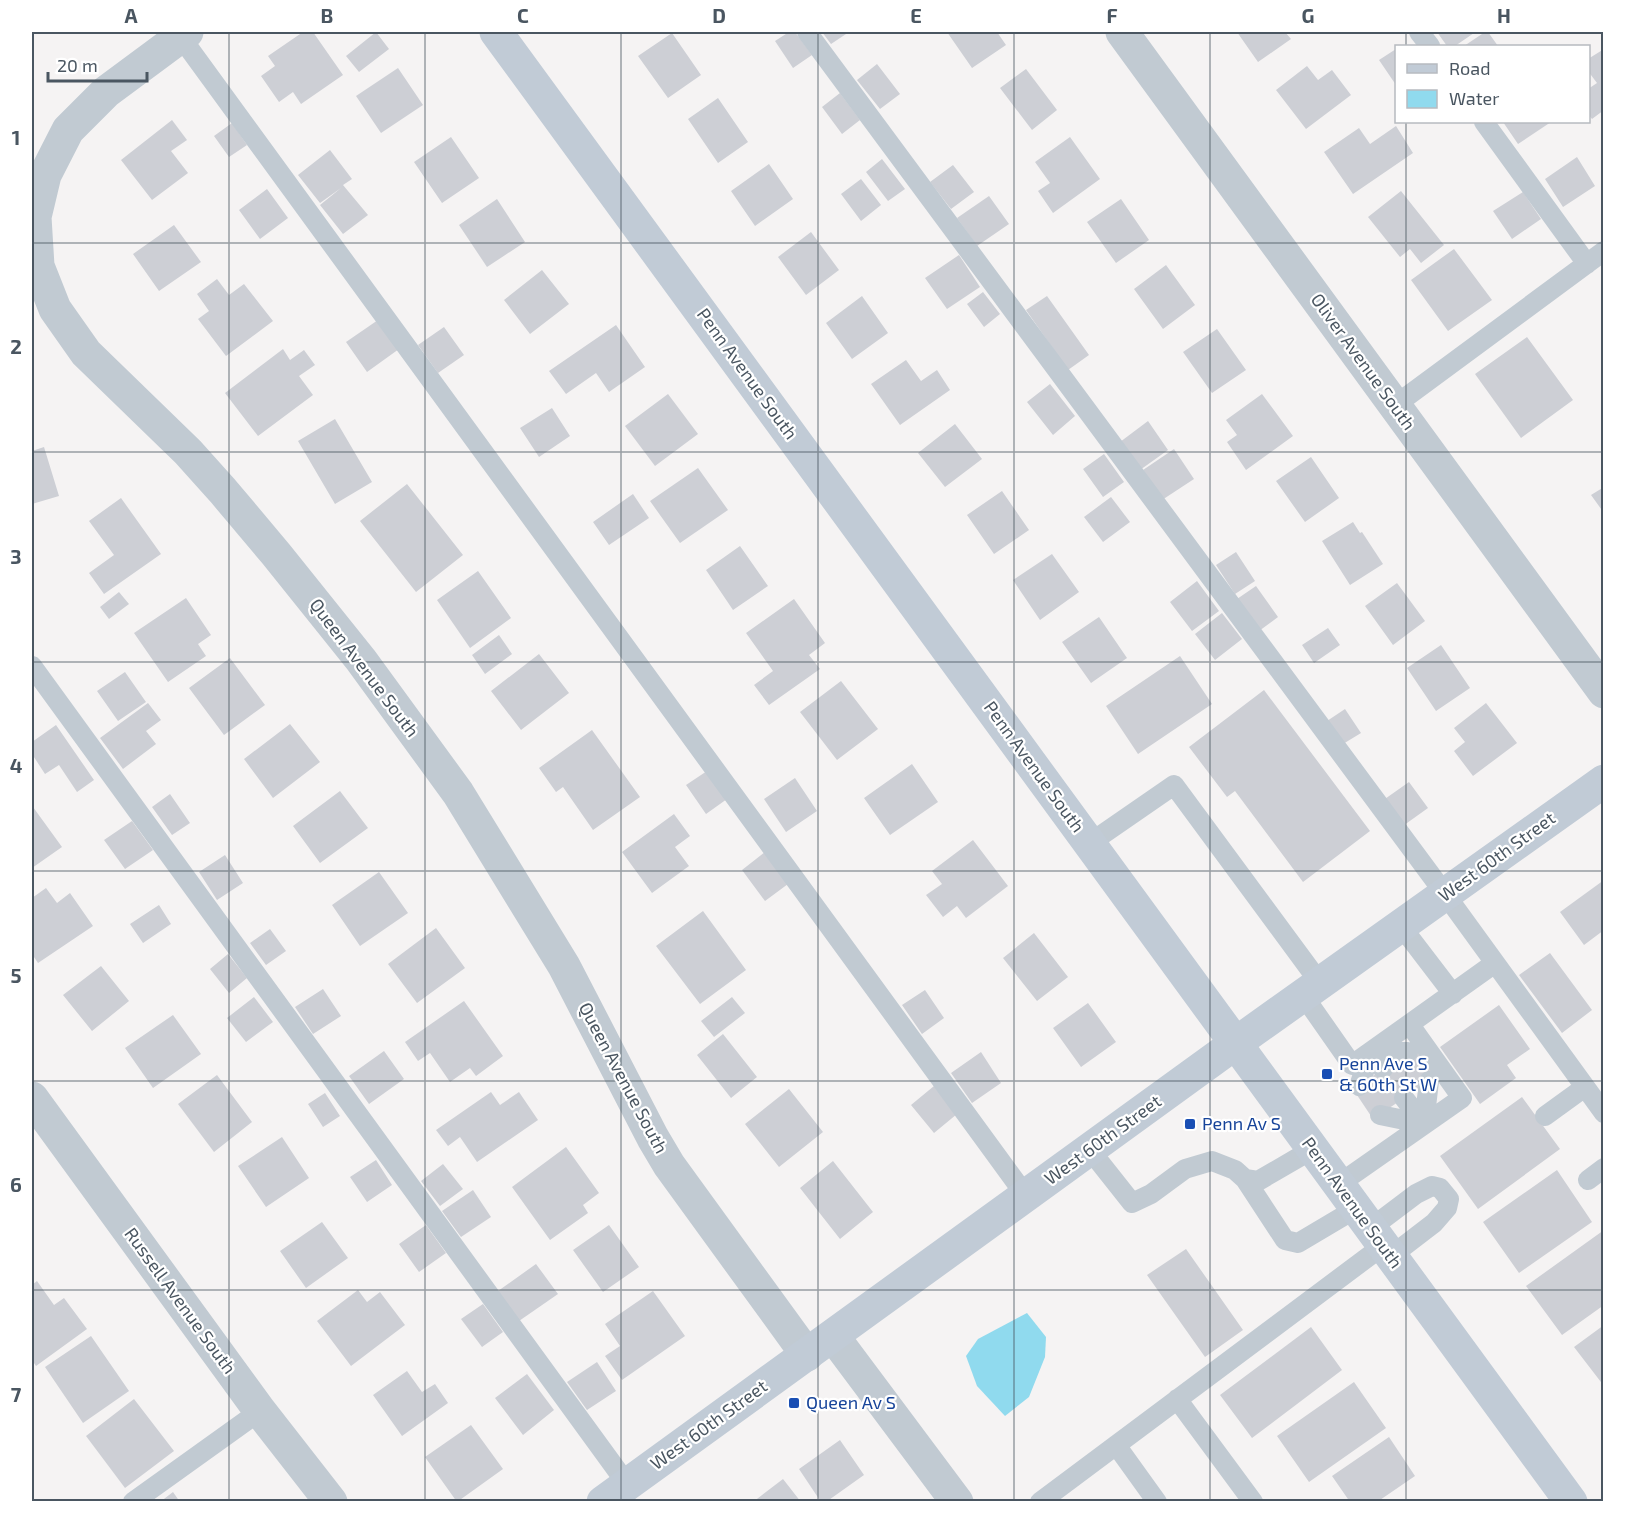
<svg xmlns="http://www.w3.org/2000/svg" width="1635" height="1533" font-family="'Exo 2',sans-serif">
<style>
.water{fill:#90daee}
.building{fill:#cdcfd5}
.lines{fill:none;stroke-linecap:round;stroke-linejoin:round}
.lane{stroke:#c1cad2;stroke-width:20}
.street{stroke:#c1cad2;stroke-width:33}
.secondary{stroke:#c1cbd6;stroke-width:33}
.grid{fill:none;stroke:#4a5661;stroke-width:1.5;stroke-opacity:0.55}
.transit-dot{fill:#1a4fb4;stroke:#fff;stroke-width:2}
.labels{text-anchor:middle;stroke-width:4.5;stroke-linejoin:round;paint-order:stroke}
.street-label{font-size:18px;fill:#4a5661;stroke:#fff}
.transit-label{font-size:18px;fill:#164399;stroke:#fff;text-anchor:start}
.neatline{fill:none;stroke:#4a5661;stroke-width:2}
.grid-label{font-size:20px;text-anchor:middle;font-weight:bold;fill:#4a5661}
</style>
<rect width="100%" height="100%" fill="#f5f3f3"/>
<path class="water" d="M 1027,1313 L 1046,1337 L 1045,1357 L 1029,1397 L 1005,1416 L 977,1386 L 966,1356 L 978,1339 Z"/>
<path class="building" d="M 303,32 L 313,32 L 343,75 L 301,104 L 293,92 L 279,102 L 261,76 L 275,66 L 268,56 Z
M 376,32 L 389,49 L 359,72 L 346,56 Z
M 789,32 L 795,32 L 812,55 L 793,68 L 775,41 Z
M 822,32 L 849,32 L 831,44 Z
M 947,32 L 997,32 L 1006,45 L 972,68 Z
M 1237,32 L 1285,32 L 1291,39 L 1258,62 Z
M 1437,32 L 1473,32 L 1474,33 L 1455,46 L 1447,46 Z
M 1485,32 L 1488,32 L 1498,46 L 1464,46 Z
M 672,33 L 701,75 L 668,98 L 638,56 Z
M 1396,49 L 1396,85 L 1379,60 Z
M 1604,49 L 1604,110 L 1592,119 L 1588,114 L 1588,89 L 1597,83 L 1588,71 L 1588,59 Z
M 877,64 L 900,94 L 880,109 L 857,80 Z
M 1307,66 L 1318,80 L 1332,70 L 1351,95 L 1306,129 L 1276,90 Z
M 398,68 L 423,105 L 381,133 L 356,96 Z
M 1026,69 L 1057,110 L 1032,130 L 1000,88 Z
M 840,93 L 860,120 L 842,134 L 822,107 Z
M 718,98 L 748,142 L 718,163 L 688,119 Z
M 172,120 L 187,140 L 171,151 L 188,173 L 152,200 L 121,160 Z
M 1503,122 L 1551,122 L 1518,144 Z
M 232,123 L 247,145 L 229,157 L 214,136 Z
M 1396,126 L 1413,153 L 1353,194 L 1324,152 L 1359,128 L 1370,144 Z
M 451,137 L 479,178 L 442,203 L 414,162 Z
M 1070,137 L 1100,179 L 1053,213 L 1038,191 L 1050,183 L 1035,162 Z
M 330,150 L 352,179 L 343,185 L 368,215 L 343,234 L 320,205 L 341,188 L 320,203 L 298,175 Z
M 1577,157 L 1595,186 L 1563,207 L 1545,179 Z
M 882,159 L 905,189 L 888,201 L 866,172 Z
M 769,164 L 793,199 L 755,226 L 731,191 Z
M 953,165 L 974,192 L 951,209 L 930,182 Z
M 861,179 L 881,205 L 861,221 L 841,194 Z
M 267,189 L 288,218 L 260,239 L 239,210 Z
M 1401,191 L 1444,245 L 1421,263 L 1410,249 L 1400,257 L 1368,217 Z
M 1523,192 L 1541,219 L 1512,239 L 1493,211 Z
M 989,196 L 1009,224 L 977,246 L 957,218 Z
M 497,199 L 525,242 L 487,267 L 459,225 Z
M 1121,199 L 1149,240 L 1116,263 L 1087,222 Z
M 174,225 L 201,262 L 159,291 L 133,254 Z
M 811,232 L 839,270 L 806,295 L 778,257 Z
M 1454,249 L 1492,300 L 1448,331 L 1411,280 Z
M 959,255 L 980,287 L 947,309 L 925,278 Z
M 1166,265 L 1195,305 L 1163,329 L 1134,289 Z
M 542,270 L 569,304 L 530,334 L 504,300 Z
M 217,279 L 229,295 L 244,284 L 273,321 L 226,356 L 198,319 L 209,311 L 197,294 Z
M 983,292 L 1000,314 L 984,327 L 967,304 Z
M 862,296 L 888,333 L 852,359 L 826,323 Z
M 1047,296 L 1089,355 L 1068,370 L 1026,310 Z
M 378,320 L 399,349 L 367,372 L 346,342 Z
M 616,325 L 645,367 L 609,392 L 596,373 L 566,394 L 549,371 Z
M 444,327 L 464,355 L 438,373 L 418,345 Z
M 1217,329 L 1246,370 L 1212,393 L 1183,352 Z
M 1527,337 L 1573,400 L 1521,438 L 1475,374 Z
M 283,349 L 290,360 L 304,350 L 315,365 L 299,376 L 313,395 L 258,436 L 225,393 Z
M 906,360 L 921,381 L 937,370 L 950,390 L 900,425 L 871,384 Z
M 1050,384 L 1075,416 L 1053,435 L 1027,402 Z
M 668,394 L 698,434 L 655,466 L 625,426 Z
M 1262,394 L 1293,436 L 1246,470 L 1227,442 L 1237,435 L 1226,420 Z
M 552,408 L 570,436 L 539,457 L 520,428 Z
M 335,419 L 372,482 L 335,504 L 298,441 Z
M 1148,421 L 1168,450 L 1140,470 L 1120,442 Z
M 955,424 L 982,459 L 945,487 L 918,453 Z
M 44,447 L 59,496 L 32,504 L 32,451 Z
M 1174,449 L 1194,479 L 1162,500 L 1143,470 Z
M 1104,454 L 1124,482 L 1103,497 L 1083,469 Z
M 1311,457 L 1339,498 L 1305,522 L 1276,481 Z
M 698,468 L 728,510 L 680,543 L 650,501 Z
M 407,484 L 463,555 L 416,592 L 360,521 Z
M 1604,487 L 1604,513 L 1591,495 Z
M 1002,491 L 1029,530 L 994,554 L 967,515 Z
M 633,494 L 649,518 L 609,545 L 593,522 Z
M 1111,497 L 1130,522 L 1103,542 L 1084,517 Z
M 121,498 L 161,554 L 104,594 L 89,573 L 114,555 L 89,521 Z
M 1353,522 L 1360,533 L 1362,532 L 1383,564 L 1350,585 L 1322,541 Z
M 740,546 L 768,586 L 733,610 L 706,570 Z
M 1236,552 L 1255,581 L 1235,594 L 1216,565 Z
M 1052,554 L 1079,592 L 1040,620 L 1013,580 Z
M 478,571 L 511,618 L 470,648 L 437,600 Z
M 1197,581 L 1219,611 L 1192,631 L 1170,602 Z
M 1397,583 L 1425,621 L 1393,645 L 1365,606 Z
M 1256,586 L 1278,617 L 1259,631 L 1237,599 Z
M 119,592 L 129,604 L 109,619 L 100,607 Z
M 186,598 L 211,635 L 198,644 L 206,656 L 168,682 L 134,633 Z
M 794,599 L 825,643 L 809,655 L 820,669 L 769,705 L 754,685 L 773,671 L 746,633 Z
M 1222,613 L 1242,639 L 1215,660 L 1195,634 Z
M 1099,617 L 1127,658 L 1091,683 L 1062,642 Z
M 1328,628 L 1340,645 L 1314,663 L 1302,645 Z
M 499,635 L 512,654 L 485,674 L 472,655 Z
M 1441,645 L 1470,688 L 1436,711 L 1407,668 Z
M 539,654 L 569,693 L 521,730 L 491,691 Z
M 1180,656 L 1212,704 L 1138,754 L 1106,706 Z
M 230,658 L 265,705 L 224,735 L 189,688 Z
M 125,672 L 146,702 L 118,721 L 97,691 Z
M 841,681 L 878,729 L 837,760 L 800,712 Z
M 1264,690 L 1370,831 L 1303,882 L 1235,791 L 1227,797 L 1189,747 Z
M 148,703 L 161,720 L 146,731 L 156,744 L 123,769 L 100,738 Z
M 1486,703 L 1517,743 L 1473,776 L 1454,751 L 1465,742 L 1454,728 Z
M 1345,709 L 1361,733 L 1343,744 L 1327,721 Z
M 290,724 L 320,762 L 273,798 L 244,759 Z
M 56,725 L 94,780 L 77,792 L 59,765 L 45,774 L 32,754 L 32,742 Z
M 592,730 L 640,797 L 593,830 L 563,787 L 556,792 L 539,768 Z
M 912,764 L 938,802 L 890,835 L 864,798 Z
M 707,771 L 727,799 L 706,814 L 686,785 Z
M 795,778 L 817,811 L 786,832 L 764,799 Z
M 1409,782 L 1428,808 L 1400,828 L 1382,801 Z
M 340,791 L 368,828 L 320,863 L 293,826 Z
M 170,794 L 190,823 L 172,835 L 152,807 Z
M 33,807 L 62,847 L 32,868 L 32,808 Z
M 674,814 L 690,836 L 675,847 L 689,866 L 652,893 L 622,852 Z
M 132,821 L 153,850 L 125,869 L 104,840 Z
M 973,840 L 1008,886 L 966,918 L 957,906 L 943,917 L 926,895 L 942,884 L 932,871 Z
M 765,852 L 788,884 L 765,901 L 742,870 Z
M 225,855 L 243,883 L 217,900 L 199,872 Z
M 379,872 L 408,913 L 360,946 L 332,905 Z
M 1604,880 L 1604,930 L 1584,945 L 1560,912 Z
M 46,888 L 57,903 L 70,893 L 93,926 L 38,963 L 32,954 L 32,898 Z
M 159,905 L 171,924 L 143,943 L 130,924 Z
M 703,911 L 746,970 L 700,1004 L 656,946 Z
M 436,928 L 465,968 L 417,1003 L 388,964 Z
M 270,929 L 286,951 L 266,965 L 250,943 Z
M 1034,933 L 1068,977 L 1037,1001 L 1003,958 Z
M 1550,953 L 1592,1010 L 1562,1033 L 1519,975 Z
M 228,954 L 247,978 L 229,993 L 210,969 Z
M 101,966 L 129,1001 L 92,1031 L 63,995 Z
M 323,989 L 341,1016 L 313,1034 L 295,1007 Z
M 925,990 L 944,1018 L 922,1034 L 902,1005 Z
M 254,997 L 273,1022 L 246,1042 L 227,1018 Z
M 732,997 L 745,1013 L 714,1037 L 701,1021 Z
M 464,1001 L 503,1056 L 476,1076 L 470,1068 L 450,1082 L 430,1053 L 418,1061 L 405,1042 Z
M 1088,1003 L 1116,1042 L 1081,1067 L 1053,1028 Z
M 1499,1005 L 1530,1049 L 1507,1065 L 1516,1078 L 1480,1104 L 1440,1047 Z
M 173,1015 L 201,1054 L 153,1088 L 125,1048 Z
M 723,1034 L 757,1077 L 731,1098 L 697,1055 Z
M 1418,1046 L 1438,1075 L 1373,1119 L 1353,1089 Z
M 384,1051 L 404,1079 L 369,1104 L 349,1076 Z
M 981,1052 L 1001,1083 L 972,1103 L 951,1073 Z
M 217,1075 L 252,1122 L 214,1152 L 178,1104 Z
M 934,1086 L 957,1114 L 934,1133 L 911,1105 Z
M 789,1089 L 823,1132 L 779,1167 L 745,1124 Z
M 491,1092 L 500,1105 L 519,1092 L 538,1120 L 477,1162 L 460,1137 L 448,1146 L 436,1130 Z
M 325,1093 L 340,1116 L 323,1127 L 308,1104 Z
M 1522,1097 L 1560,1149 L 1478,1209 L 1440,1156 Z
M 282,1137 L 309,1178 L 266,1207 L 238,1166 Z
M 566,1147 L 599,1193 L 583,1205 L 588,1213 L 550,1240 L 512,1187 Z
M 376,1160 L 392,1185 L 367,1202 L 350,1177 Z
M 833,1161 L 873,1212 L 840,1239 L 800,1188 Z
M 443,1164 L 463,1189 L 440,1206 L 421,1181 Z
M 1557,1170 L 1592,1222 L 1519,1273 L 1483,1222 Z
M 473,1190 L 491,1217 L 461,1237 L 442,1211 Z
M 322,1222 L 348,1258 L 306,1288 L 280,1251 Z
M 426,1225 L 446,1253 L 419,1272 L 399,1244 Z
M 609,1225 L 639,1267 L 603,1292 L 573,1250 Z
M 1604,1230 L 1604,1305 L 1562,1335 L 1526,1286 Z
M 1186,1249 L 1243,1330 L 1205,1357 L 1147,1275 Z
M 536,1264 L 558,1294 L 519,1321 L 498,1291 Z
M 37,1281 L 54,1305 L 64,1298 L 87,1329 L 36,1366 L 32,1360 L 32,1285 Z
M 358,1290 L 367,1302 L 380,1292 L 405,1325 L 351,1366 L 317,1321 Z
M 653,1291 L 685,1336 L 622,1380 L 605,1356 L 620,1346 L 605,1324 Z
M 483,1304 L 503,1332 L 482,1347 L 461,1319 Z
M 1604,1325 L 1604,1386 L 1574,1347 Z
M 1311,1327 L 1342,1370 L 1252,1438 L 1220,1395 Z
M 91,1336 L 129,1391 L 83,1423 L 45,1367 Z
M 597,1362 L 616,1391 L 587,1410 L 567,1382 Z
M 407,1371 L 422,1392 L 435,1384 L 448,1403 L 402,1436 L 373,1395 Z
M 527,1374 L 554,1410 L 523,1435 L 495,1398 Z
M 1354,1382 L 1386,1428 L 1309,1482 L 1277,1436 Z
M 134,1399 L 174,1451 L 125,1488 L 86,1436 Z
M 471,1425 L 503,1469 L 457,1502 L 425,1457 Z
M 1389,1437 L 1415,1476 L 1377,1502 L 1350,1502 L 1332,1476 Z
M 840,1440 L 864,1475 L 826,1502 L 821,1502 L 799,1469 Z
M 783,1479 L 801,1502 L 753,1502 Z
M 173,1492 L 180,1502 L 160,1502 Z"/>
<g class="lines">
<path class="lane" d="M 807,32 L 1445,894 L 1604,1113
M 1419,32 L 1430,46
M 180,36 L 1026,1196
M 1484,122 L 1587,264
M 1394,406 L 1604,251
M 32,666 L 627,1484
M 1090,843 L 1174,785 L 1320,983
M 1401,926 L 1453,994
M 1303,995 L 1352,1065 L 1495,963
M 1371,1052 L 1408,1052
M 1359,1086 L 1371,1052 L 1383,1069
M 1380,1115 L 1424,1124 L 1404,1098
M 1545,1116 L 1585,1087
M 1424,1124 L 1429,1081
M 1090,1150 L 1132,1203 L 1151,1194 L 1185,1169 L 1212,1161 L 1235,1170 L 1245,1179 L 1258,1181 L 1313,1149
M 1245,1179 L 1285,1240 L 1298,1243 L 1357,1208
M 1588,1180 L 1604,1168
M 1339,1184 L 1462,1098 L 1410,1025
M 1371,1228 L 1416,1194 L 1432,1186 L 1440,1188 L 1449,1199 L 1447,1208 L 1434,1223 L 1391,1256
M 1177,1399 L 1253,1502
M 1116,1445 L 1157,1502
M 133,1502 L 260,1411
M 1040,1502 L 1384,1245"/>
<path class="street" d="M 187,32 L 106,92 L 68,130 L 45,175 L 35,217 L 38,266 L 55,309 L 86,353 L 188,452 L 223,491 L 276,554 L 361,660 L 458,793 L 564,966 L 653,1138 L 669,1165 L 807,1355
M 1122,32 L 1604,692
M 32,1098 L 260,1411 L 331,1502
M 833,1336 L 957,1502"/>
<path class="secondary" d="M 496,32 L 1571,1502
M 603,1502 L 1236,1043 L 1604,781"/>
</g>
<path class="grid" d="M 229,32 L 229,1502M 425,32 L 425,1502M 621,32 L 621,1502M 818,32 L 818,1502M 1014,32 L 1014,1502M 1210,32 L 1210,1502M 1406,32 L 1406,46M 1406,122 L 1406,1502M 32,243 L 1604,243M 32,452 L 1604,452M 32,662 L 1604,662M 32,871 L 1604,871M 32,1081 L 1604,1081M 32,1290 L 1604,1290"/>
<g class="transit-dot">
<rect x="1321" y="1068" width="12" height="12" rx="3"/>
<rect x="1184" y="1118" width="12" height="12" rx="3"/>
<rect x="788" y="1397" width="12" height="12" rx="3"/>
</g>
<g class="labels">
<g class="street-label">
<text transform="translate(1363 362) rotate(54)" y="6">Oliver Avenue South</text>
<text transform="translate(747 374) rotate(54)" y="6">Penn Avenue South</text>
<text transform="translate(364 668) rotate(53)" y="6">Queen Avenue South</text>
<text transform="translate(1034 767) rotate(54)" y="6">Penn Avenue South</text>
<text transform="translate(1497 857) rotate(-36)" y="6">West 60th Street</text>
<text transform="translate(623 1078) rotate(62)" y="6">Queen Avenue South</text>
<text transform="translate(1103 1140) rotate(-36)" y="6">West 60th Street</text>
<text transform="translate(1352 1203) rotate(54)" y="6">Penn Avenue South</text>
<text transform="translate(180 1301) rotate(54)" y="6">Russell Avenue South</text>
<text transform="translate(709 1425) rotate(-36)" y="6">West 60th Street</text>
</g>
<g class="transit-label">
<text x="1339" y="1070">Penn Ave S<tspan x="1339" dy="21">&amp; 60th St W</tspan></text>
<text x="1202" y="1130">Penn Av S</text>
<text x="806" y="1409">Queen Av S</text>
</g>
</g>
<rect width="1635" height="1533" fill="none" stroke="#ffffff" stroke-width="66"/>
<rect x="1395" y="45" width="195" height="78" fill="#ffffff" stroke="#b7bbc0" stroke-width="1.5"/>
<rect x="1407" y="64" width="30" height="9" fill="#c1cbd6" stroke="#b7bbc0" stroke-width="1.5"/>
<text x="1449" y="75" font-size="18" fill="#4a5661">Road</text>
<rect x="1407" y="90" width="30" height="18" fill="#90daee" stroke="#b7bbc0" stroke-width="1.5"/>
<text x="1449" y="105" font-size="18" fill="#4a5661">Water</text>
<path d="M48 72v9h99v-9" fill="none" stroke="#4a5661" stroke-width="3"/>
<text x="57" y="72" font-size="18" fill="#4a5661" stroke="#ffffff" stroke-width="4.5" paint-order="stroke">20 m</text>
<rect x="33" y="33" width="1569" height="1467" class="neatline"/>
<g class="grid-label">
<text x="131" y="23">A</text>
<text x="327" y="23">B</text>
<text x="523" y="23">C</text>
<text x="719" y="23">D</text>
<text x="916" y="23">E</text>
<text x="1112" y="23">F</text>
<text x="1308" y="23">G</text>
<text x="1504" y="23">H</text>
<text x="16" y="145">1</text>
<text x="16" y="354">2</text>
<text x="16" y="564">3</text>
<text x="16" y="773">4</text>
<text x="16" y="983">5</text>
<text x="16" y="1192">6</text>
<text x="16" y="1402">7</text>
</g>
</svg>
